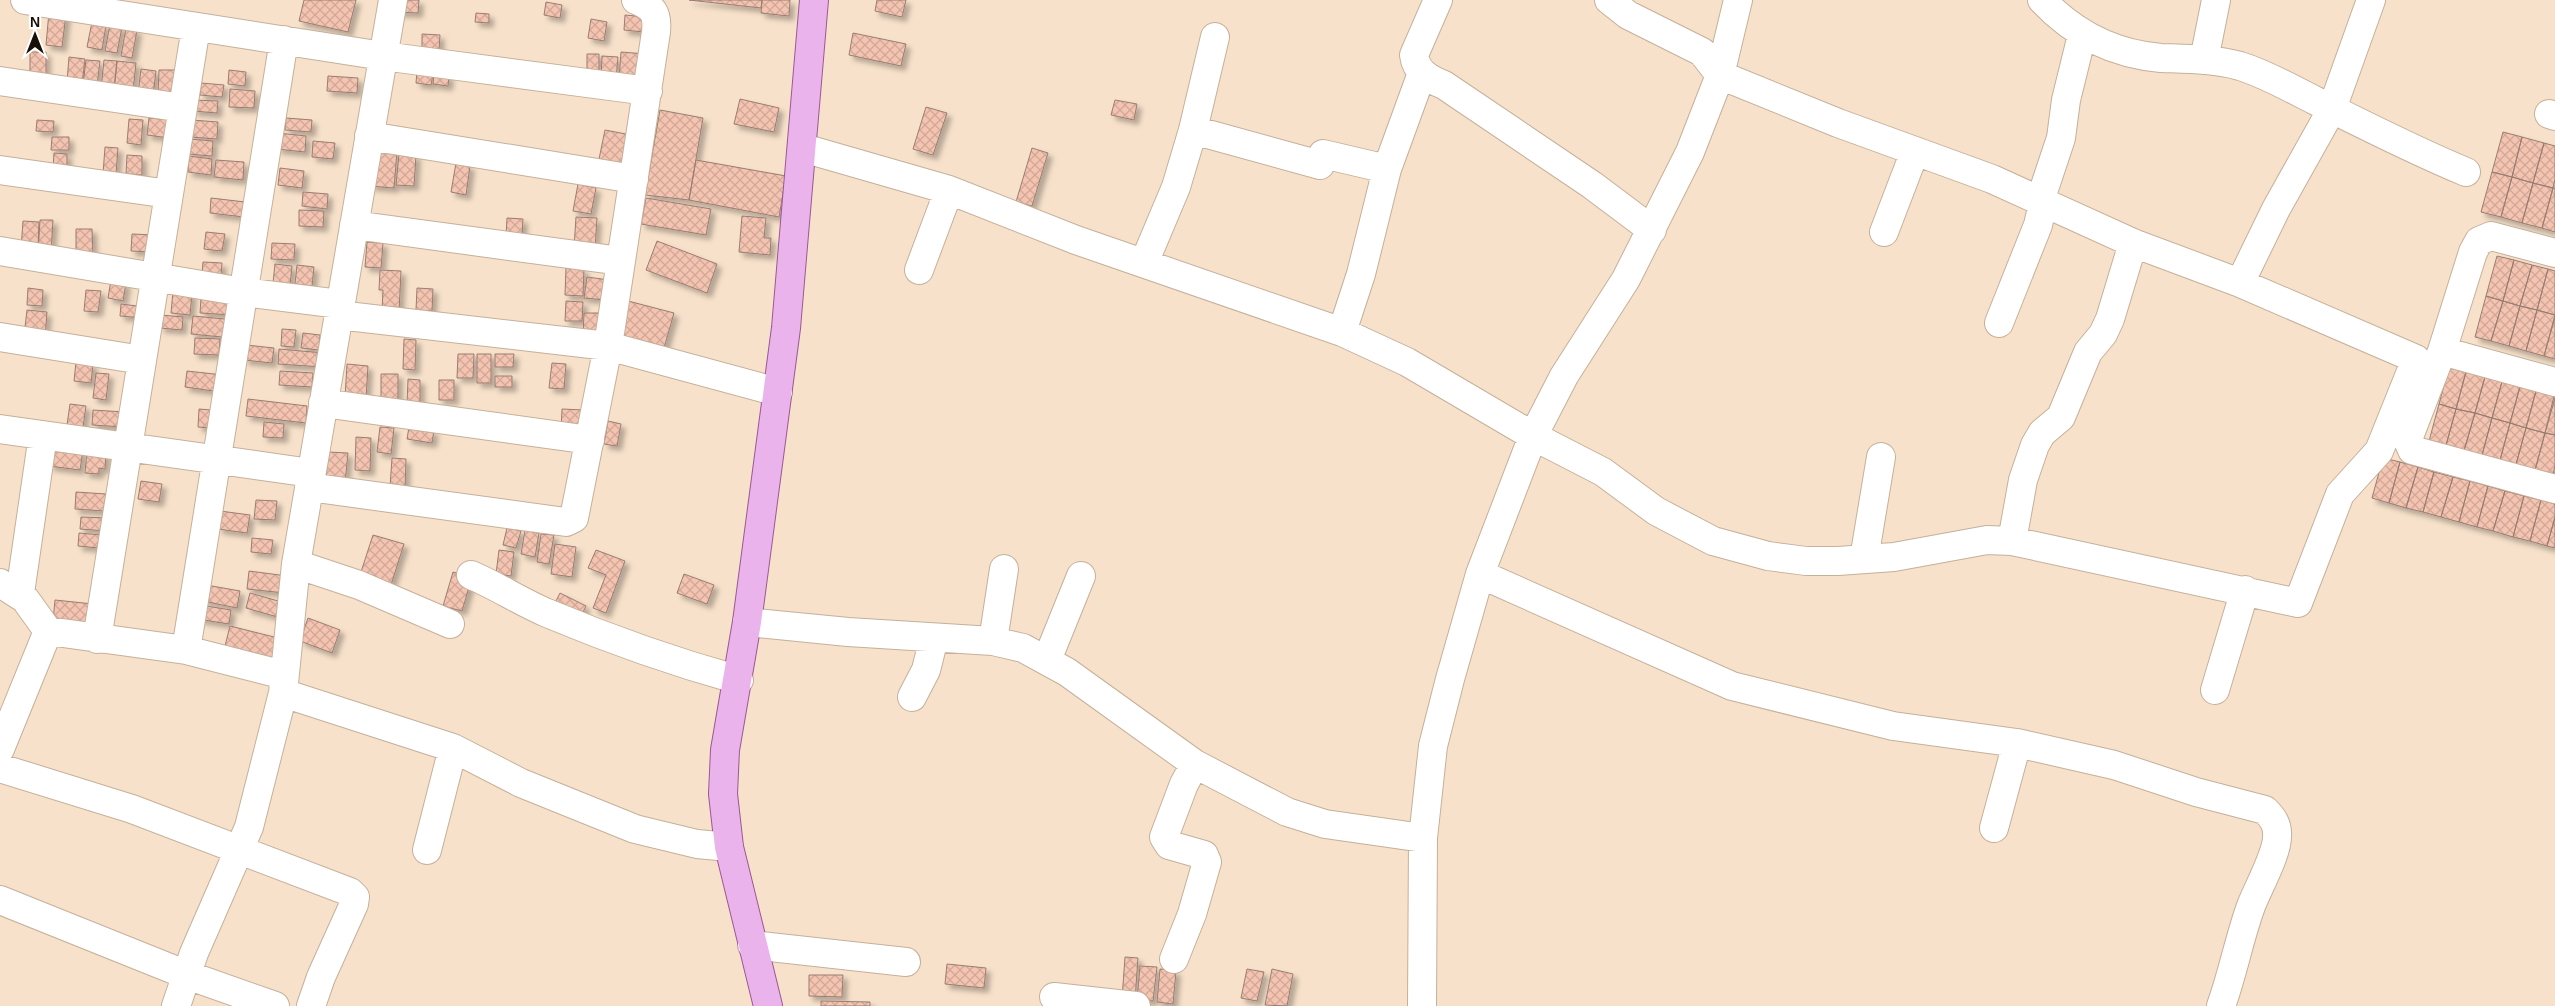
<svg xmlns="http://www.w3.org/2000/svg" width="2555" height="1006" font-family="Arial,sans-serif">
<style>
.building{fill:url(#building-cross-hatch);stroke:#997d72;filter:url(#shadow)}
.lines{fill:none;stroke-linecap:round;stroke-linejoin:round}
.minor-casing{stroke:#c5b09a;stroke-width:30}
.major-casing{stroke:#985994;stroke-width:30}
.minor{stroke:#fff;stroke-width:28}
.major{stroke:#ebb3ec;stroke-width:28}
</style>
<defs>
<pattern id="building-cross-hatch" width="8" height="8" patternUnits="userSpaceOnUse" patternTransform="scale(1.25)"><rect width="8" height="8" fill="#f5c4b1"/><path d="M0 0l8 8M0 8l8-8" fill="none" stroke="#d1a797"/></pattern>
<filter id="shadow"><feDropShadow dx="4.5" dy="4.5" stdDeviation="2.5" flood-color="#0004"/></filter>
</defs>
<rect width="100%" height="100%" fill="#f7e1ca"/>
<path class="building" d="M 304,0 L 356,0 L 348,32 L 299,21 Z
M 397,0 L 419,0 L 418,13 L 396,12 Z
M 689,0 L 762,0 L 761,8 Z
M 762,0 L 790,0 L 789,16 L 761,13 Z
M 877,0 L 906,0 L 902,17 L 875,11 Z
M 546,2 L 562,5 L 560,18 L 544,15 Z
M 49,12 L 66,14 L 62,47 L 46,45 Z
M 476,13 L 489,14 L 489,23 L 475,22 Z
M 625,15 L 646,17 L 644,32 L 624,30 Z
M 591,19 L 607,22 L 604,41 L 588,38 Z
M 92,22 L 106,25 L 102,50 L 87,47 Z
M 110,24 L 122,27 L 117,53 L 105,51 Z
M 126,28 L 137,30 L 132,58 L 121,56 Z
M 853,33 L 906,44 L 901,66 L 849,55 Z
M 422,34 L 440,35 L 439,50 L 422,49 Z
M 30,52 L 46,52 L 46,82 L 30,82 Z
M 621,52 L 646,54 L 644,82 L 619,80 Z
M 587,54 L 599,54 L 599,79 L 587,78 Z
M 602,56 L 618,57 L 616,79 L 601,78 Z
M 69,57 L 85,59 L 82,84 L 67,82 Z
M 86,60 L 100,61 L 97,86 L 83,85 Z
M 104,60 L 117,61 L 114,90 L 101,89 Z
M 117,61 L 136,63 L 133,91 L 114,90 Z
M 141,69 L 156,71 L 153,96 L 138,94 Z
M 159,70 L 175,70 L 173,97 L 158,96 Z
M 229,70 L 246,72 L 245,86 L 228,84 Z
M 417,72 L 433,74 L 431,85 L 416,83 Z
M 434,74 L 449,75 L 448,86 L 433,84 Z
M 328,76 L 358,78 L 357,93 L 327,91 Z
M 201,83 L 224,85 L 222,97 L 200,95 Z
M 230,89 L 255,91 L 254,108 L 229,107 Z
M 740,99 L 779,108 L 774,132 L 734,124 Z
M 194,100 L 218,101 L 217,113 L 193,111 Z
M 1115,100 L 1137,104 L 1134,120 L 1111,115 Z
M 926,107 L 947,113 L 933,155 L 913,149 Z
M 660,110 L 703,118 L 689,200 L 645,195 Z
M 149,118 L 171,120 L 169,138 L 147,135 Z
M 286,118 L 312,120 L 311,132 L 285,130 Z
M 129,119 L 143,120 L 141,145 L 127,143 Z
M 37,120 L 54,121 L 53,132 L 36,131 Z
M 192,120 L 218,122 L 217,139 L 190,137 Z
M 605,130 L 631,135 L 624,169 L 598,164 Z
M 2503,132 L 2522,137 L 2512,177 L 2492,172 Z
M 278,133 L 306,136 L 305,152 L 277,149 Z
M 52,137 L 69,137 L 69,150 L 51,150 Z
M 2522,137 L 2544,143 L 2533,183 L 2512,177 Z
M 189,139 L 213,141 L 212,156 L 188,154 Z
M 313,141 L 335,143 L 333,159 L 312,157 Z
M 2544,143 L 2555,146 L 2555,179 L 2553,188 L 2533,183 Z
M 105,147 L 118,148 L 116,174 L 103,174 Z
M 1032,148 L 1048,153 L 1032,206 L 1016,202 Z
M 373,149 L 397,151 L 394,188 L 370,186 Z
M 54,153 L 67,154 L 67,169 L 53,169 Z
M 399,154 L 416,155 L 414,186 L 396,185 Z
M 127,155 L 142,156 L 142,175 L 126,174 Z
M 189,156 L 212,159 L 211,175 L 188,172 Z
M 216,160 L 244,162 L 243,180 L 214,177 Z
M 696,160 L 786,176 L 779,217 L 689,200 Z
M 456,163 L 470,166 L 466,195 L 451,192 Z
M 280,168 L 304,171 L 302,188 L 278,185 Z
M 2492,172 L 2512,177 L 2501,217 L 2481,212 Z
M 2512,177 L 2533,183 L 2522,223 L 2501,217 Z
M 2533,183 L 2553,188 L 2542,228 L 2522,223 Z
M 578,184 L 596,188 L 591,214 L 573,211 Z
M 2553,188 L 2555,189 L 2555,232 L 2542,228 Z
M 303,192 L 328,194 L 327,209 L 302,206 Z
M 211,198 L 245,202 L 244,217 L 210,213 Z
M 646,198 L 711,209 L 706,235 L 641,224 Z
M 299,210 L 324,211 L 323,227 L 299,226 Z
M 742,216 L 766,218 L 764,238 L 771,238 L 770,255 L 739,252 Z
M 576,217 L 597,218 L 595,249 L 574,248 Z
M 507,218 L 523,219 L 522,237 L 506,236 Z
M 40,220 L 53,220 L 51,253 L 38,253 Z
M 23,221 L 39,222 L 38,250 L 21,249 Z
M 76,229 L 92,229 L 93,258 L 76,258 Z
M 206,232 L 225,234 L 222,251 L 204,249 Z
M 132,234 L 154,235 L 153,252 L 131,251 Z
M 657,241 L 717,264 L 707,293 L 646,270 Z
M 367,242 L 383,243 L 381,268 L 365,267 Z
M 272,243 L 295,244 L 294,260 L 271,259 Z
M 2497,256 L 2514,260 L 2503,301 L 2486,296 Z
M 2514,260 L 2532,265 L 2520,306 L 2503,301 Z
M 203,262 L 222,263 L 221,276 L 202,274 Z
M 275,264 L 292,266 L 290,285 L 273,283 Z
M 297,265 L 314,267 L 312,286 L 295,284 Z
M 2532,265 L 2548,269 L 2537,310 L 2520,306 Z
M 566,268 L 584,269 L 583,296 L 565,295 Z
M 2548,269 L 2555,271 L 2555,315 L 2537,310 Z
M 380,270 L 401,271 L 399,312 L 382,311 L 383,290 L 379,290 Z
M 587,277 L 609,280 L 606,300 L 584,298 Z
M 111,280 L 126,283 L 123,301 L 108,298 Z
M 28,288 L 43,290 L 42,306 L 27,305 Z
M 417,288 L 433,289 L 432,311 L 416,310 Z
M 86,290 L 101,291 L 98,312 L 84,311 Z
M 173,291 L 192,293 L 190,315 L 171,313 Z
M 2486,296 L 2503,301 L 2491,341 L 2475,337 Z
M 201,298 L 234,300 L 233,315 L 200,313 Z
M 566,301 L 583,302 L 582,321 L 565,321 Z
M 628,301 L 674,313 L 664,348 L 618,336 Z
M 2503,301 L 2520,306 L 2509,346 L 2491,341 Z
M 121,304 L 145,307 L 144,318 L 120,316 Z
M 2520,306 L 2537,310 L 2526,351 L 2509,346 Z
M 27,310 L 47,312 L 45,338 L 24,336 Z
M 2537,310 L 2555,315 L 2544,356 L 2526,351 Z
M 584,313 L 604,313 L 603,336 L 583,335 Z
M 161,315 L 183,317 L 182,330 L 160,328 Z
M 193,316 L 225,319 L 222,337 L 191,334 Z
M 2555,317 L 2555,359 L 2544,356 Z
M 282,329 L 296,330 L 294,347 L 281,346 Z
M 303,333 L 320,335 L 319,350 L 301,348 Z
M 195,338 L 220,339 L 219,355 L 194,354 Z
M 404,339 L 416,340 L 415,370 L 403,369 Z
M 246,345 L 274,348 L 272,363 L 244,360 Z
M 279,349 L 324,353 L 323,367 L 278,364 Z
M 458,354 L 474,354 L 473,378 L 457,378 Z
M 477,354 L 491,354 L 491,383 L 477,383 Z
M 495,354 L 514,354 L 513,367 L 495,367 Z
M 76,362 L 93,364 L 91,383 L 74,381 Z
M 552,363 L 566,364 L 564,389 L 549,388 Z
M 2450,363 L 2467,368 L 2456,409 L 2439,404 Z
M 347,364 L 368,366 L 366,399 L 345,398 Z
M 2467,368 L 2486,373 L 2475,413 L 2456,409 Z
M 187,371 L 223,375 L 221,392 L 185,387 Z
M 280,371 L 313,373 L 312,387 L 279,385 Z
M 96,373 L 109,374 L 106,400 L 93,398 Z
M 2486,373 L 2503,378 L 2492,418 L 2475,413 Z
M 381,374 L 398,374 L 398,403 L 381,404 Z
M 495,376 L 512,376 L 512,387 L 495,387 Z
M 2503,378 L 2521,383 L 2510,423 L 2492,418 Z
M 408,379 L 420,380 L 420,405 L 407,404 Z
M 439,380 L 454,380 L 454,400 L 439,400 Z
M 2521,383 L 2537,387 L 2526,428 L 2510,423 Z
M 2537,387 L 2555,392 L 2545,433 L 2526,428 Z
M 2555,398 L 2555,435 L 2545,433 Z
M 248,399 L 307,406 L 306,423 L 246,416 Z
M 70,404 L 86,406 L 83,427 L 67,425 Z
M 2439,404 L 2456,409 L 2445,449 L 2428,445 Z
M 199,409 L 211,410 L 210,428 L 198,427 Z
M 562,409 L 584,410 L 583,433 L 561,432 Z
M 2456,409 L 2475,413 L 2463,454 L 2445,449 Z
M 93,410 L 125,412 L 124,427 L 92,425 Z
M 2475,413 L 2492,418 L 2481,459 L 2463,454 Z
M 2492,418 L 2510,423 L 2499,464 L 2481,459 Z
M 608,421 L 621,424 L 617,446 L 604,444 Z
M 264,422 L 284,424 L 283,438 L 263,437 Z
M 2510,423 L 2526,428 L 2515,468 L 2499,464 Z
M 380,427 L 394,428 L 391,454 L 377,452 Z
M 409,427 L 434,431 L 432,443 L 407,439 Z
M 2526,428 L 2545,433 L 2534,474 L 2515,468 Z
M 2545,433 L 2555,435 L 2555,466 L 2552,478 L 2534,474 Z
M 356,437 L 371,438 L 370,471 L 355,470 Z
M 52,446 L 83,450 L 80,470 L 49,466 Z
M 87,451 L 106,452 L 105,469 L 99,468 L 99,474 L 85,473 Z
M 328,452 L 348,453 L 345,483 L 326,481 Z
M 392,458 L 406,459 L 405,488 L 390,487 Z
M 2383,458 L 2400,462 L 2389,503 L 2372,498 Z
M 2400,462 L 2418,467 L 2406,508 L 2389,503 Z
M 2418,467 L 2434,472 L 2423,512 L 2406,508 Z
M 2434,472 L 2453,477 L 2441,517 L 2423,512 Z
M 2453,477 L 2470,481 L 2459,522 L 2441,517 Z
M 141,481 L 162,484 L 159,502 L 138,499 Z
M 2470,481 L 2488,486 L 2477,527 L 2459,522 Z
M 2488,486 L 2505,491 L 2493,531 L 2477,527 Z
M 2505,491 L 2524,496 L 2513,537 L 2493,531 Z
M 76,492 L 106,494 L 104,511 L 75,509 Z
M 2524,496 L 2541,500 L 2530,541 L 2513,537 Z
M 256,500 L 277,501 L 275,520 L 254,519 Z
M 2541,500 L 2555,504 L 2555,517 L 2547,546 L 2530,541 Z
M 220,511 L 250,515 L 247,533 L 218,529 Z
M 81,517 L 108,518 L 107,531 L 80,529 Z
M 2555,517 L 2555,548 L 2547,546 Z
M 507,528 L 521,531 L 516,548 L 503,545 Z
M 525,530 L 539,533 L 535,557 L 521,554 Z
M 79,533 L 101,535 L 99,548 L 78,546 Z
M 541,534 L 554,535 L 549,564 L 537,562 Z
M 373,535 L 404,544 L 391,585 L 360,575 Z
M 252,538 L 273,540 L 271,554 L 251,552 Z
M 555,544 L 576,547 L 572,577 L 551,574 Z
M 499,550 L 514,552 L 511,576 L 496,574 Z
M 596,550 L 625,561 L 606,613 L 593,608 L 606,575 L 588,568 Z
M 249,571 L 287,576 L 285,593 L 247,589 Z
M 453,572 L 472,577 L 462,611 L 443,606 Z
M 684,574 L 714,585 L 707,604 L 677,593 Z
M 206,585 L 240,591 L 237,608 L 203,601 Z
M 250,593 L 285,603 L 281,618 L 246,608 Z
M 560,593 L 586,606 L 578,622 L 552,609 Z
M 55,600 L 93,604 L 91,626 L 53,621 Z
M 200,605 L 231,610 L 229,624 L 198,619 Z
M 308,618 L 340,630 L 332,653 L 300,641 Z
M 230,626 L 278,638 L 272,658 L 225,646 Z
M 1125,957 L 1138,958 L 1135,1000 L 1122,999 Z
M 947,964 L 986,968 L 984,988 L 945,984 Z
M 1140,966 L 1157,967 L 1153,1001 L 1137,1000 Z
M 1160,969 L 1176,971 L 1173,1004 L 1157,1002 Z
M 1247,969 L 1264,972 L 1257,1001 L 1241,998 Z
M 1272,969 L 1293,974 L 1287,1006 L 1265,1005 Z
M 809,975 L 843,975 L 842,997 L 809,996 Z
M 821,1001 L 870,1002 L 870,1006 L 821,1006 Z"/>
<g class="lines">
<g class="minor-casing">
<path id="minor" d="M 25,0 L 383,56 L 648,91
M 1438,0 L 1414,55 C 1416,72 1429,79 1444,85 L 1592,185 L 1652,230
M 2042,0 C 2074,34 2114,54 2161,58 C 2187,59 2215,59 2240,66 C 2266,74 2292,89 2316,101 C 2366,126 2415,151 2466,172
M 2204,60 L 2216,0
M 0,81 L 183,108
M 2549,114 L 2555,116
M 1193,130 L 1320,165 L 1323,154 L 1387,169
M 369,136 L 634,179
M 803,148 L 949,190 L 1076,240 L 1342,332 L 1407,362 L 1533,436 L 1603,472 L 1656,511 L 1713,541 L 1768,556 L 1806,561 L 1838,561 L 1894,557 L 1987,540 L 2012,541 L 2298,603 L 2340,494 L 2379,451 L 2416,359 L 2240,283 L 2133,243 L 1992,179 L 1838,123 L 1720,75 L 1702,52 L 1628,15 L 1609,0
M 0,170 L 169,194
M 2040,201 L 2061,138 L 2066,100 L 2082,35
M 354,225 L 621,261
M 1884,232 L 1915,151
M 0,251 L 243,292 L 340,304
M 2555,253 L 2491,236 L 2479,241 L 2473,252 L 2442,351 L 2410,434 L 2409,443 L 2412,450 L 2555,489
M 1144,263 L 1176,187 L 1193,130 L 1215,37
M 919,270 L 949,190
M 2240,283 L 2276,209 L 2332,109 L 2371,0
M 338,315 L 608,346 L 778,392
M 1999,323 L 2038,225 L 2043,203
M 1342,332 L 1361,274 L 1387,169 L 1422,73
M 0,337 L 142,360
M 2442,351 L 2555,382
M 323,403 L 590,440
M 0,429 L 311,473
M 309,487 L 566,522 L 574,518 L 608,346 L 656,32 C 658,13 653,7 636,0
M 2012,541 L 2023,480 L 2035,445 L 2042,433 L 2061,417 L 2088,352 L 2103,334 L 2110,319 L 2133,243
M 1864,559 L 1881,457
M 296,564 L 359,585 L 450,624
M 1480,574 L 1732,686 L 1893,726 L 2017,743 L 2114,765 L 2196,792 L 2265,810 C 2273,818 2278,825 2277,837 C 2277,854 2258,888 2251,906 C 2239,939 2233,973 2221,1006
M 471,575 C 497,586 521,602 547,613 C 609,639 674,662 739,680
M 0,583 L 25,599 L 48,631
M 20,593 L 43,435
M 747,622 L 848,632 L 993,641 L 1023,648 L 1067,672 L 1195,764 L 1287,812 L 1325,824 L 1423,838
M 97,639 L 196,27
M 993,641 L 1004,569
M 186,650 L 284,40
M 1047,660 L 1081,576
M 2215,690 L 2245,590
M 283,693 L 453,748 L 521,783 L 635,829 L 697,844 L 729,847
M 912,697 L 926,670 L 934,638
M 0,749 L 48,631 L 186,650 L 284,675
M 0,768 L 132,809 L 350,892 L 355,897 L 354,904 L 321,977 L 311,1006
M 1994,828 L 2017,743
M 427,850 L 453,748
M 0,900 L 187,975 L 275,1006
M 752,945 L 906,962
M 1174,959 L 1192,914 L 1207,862 L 1204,855 L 1169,845 L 1164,837 L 1184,784 L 1195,764
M 1054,997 L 1136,1006
M 176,1006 L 194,953 L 249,827 L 283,693 L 296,564 L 393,0
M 1422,1006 L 1423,838 L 1433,746 L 1450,679 L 1480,574 L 1533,436 L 1564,376 L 1626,279 L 1690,152 L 1720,75 L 1738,0"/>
</g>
<g class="major-casing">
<path id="major" d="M 768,1006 L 729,847 L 723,794 L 725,750 L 747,622 L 786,328 L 814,0"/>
</g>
<use href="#minor" class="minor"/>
<use href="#major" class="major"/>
</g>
<g transform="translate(35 35)" stroke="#ffffff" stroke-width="4" paint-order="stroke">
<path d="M0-4L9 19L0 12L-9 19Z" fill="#171008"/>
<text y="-8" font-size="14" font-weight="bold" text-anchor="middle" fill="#171008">N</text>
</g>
</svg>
